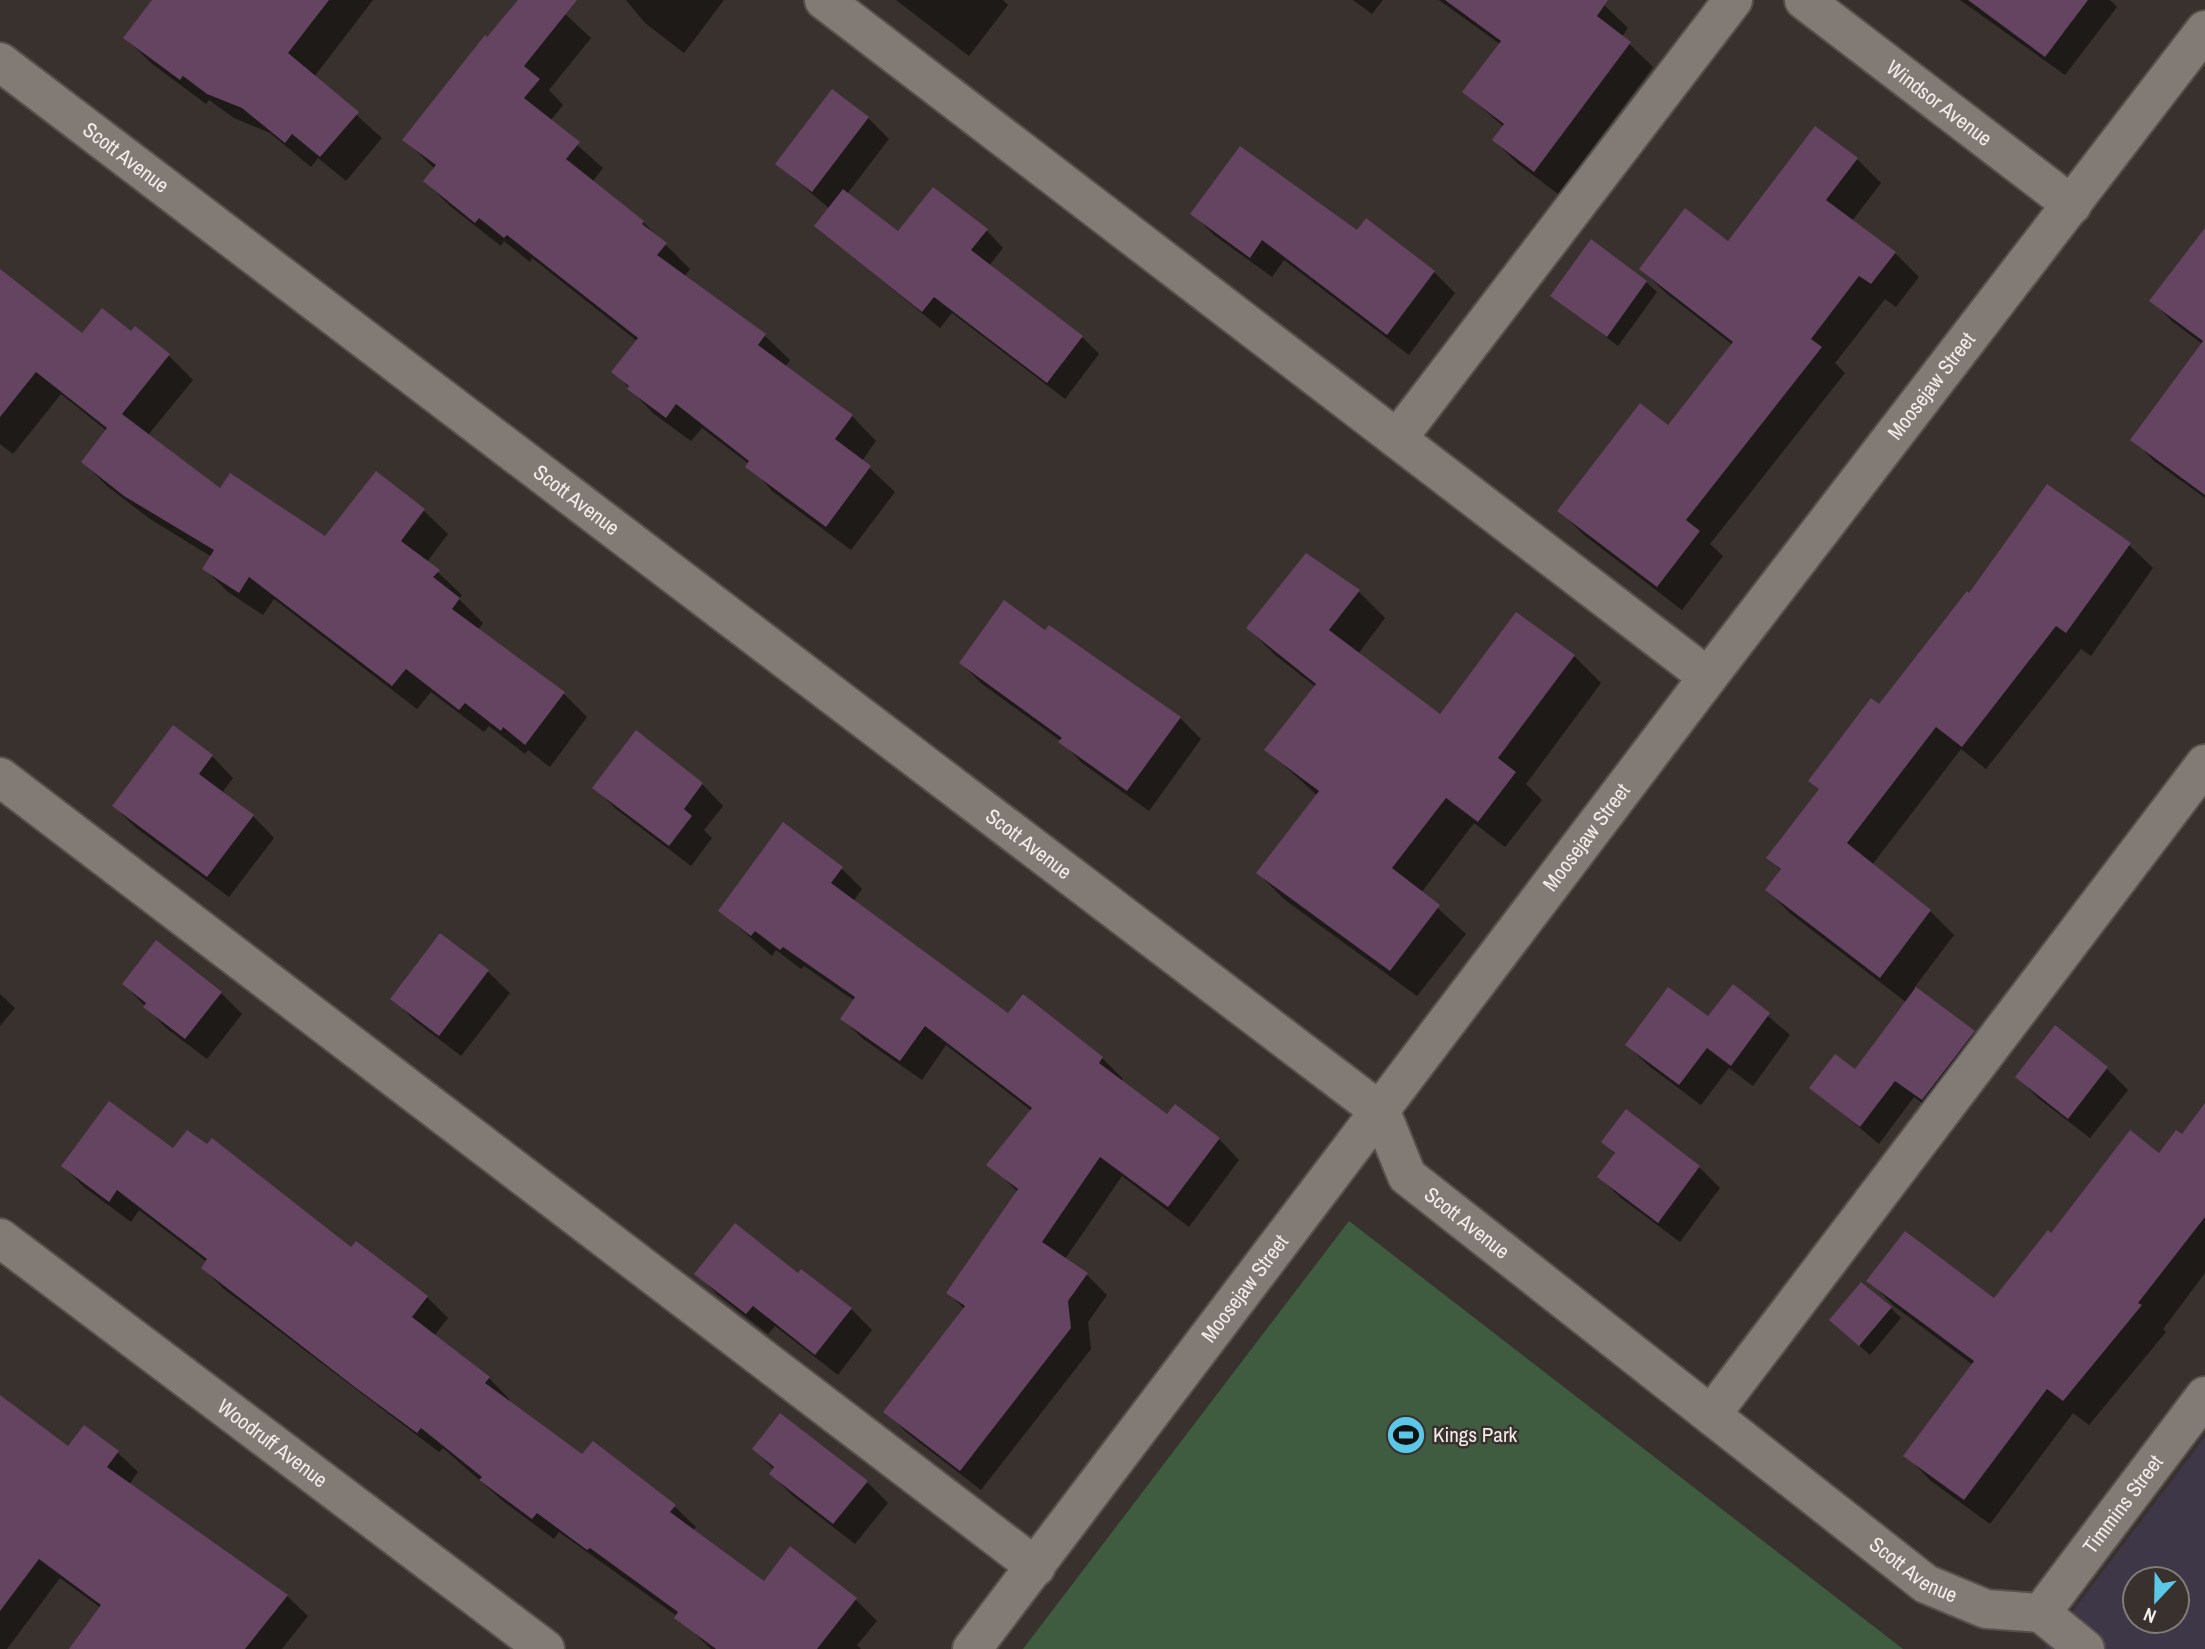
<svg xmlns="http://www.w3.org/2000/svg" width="2205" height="1649" font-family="'Archivo Narrow',sans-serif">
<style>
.commercial{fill:#3d3748;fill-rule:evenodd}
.pitch{fill:#3f5c40}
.shadow{fill:#0007}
.building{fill:#644460}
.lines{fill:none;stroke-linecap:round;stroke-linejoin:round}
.minor-casing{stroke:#56504d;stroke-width:42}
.minor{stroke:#827a75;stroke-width:38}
.labels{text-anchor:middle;stroke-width:5;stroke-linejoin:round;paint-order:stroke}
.street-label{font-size:21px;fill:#f2edeb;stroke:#38312d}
.poi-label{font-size:21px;fill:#f2edeb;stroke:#38312d;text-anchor:start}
</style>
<rect width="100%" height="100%" fill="#38312d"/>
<path class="commercial" d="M 2205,1437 L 2205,1649 L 2044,1649 ZM 2135,1579 L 2177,1579 L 2177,1621 L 2135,1621 Z"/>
<path class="pitch" d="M 1349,1221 L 1903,1649 L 1023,1649 Z"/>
<path class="shadow" d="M 154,0 L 373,0 L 314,77 L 382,138 L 346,181 L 318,158 L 311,167 L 270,133 L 234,118 L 209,100 L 206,104 L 151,63 L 126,38 Z
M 520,0 L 550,0 L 591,38 L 549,90 L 563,105 L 550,121 L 603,168 L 592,182 L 643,222 L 690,269 L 684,277 L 765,336 L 790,360 L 785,367 L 852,416 L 876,441 L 862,461 L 895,492 L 851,550 L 772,491 L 749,464 L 702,428 L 691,441 L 654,414 L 614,372 L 637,341 L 532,258 L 530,262 L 504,241 L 501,246 L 450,206 L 425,181 L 435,169 L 405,140 Z
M 626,0 L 724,0 L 684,53 L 645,23 Z
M 896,0 L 1003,0 L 1008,5 L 969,56 Z
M 1353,0 L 1383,0 L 1372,14 Z
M 1439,0 L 1599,0 L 1628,28 L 1622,37 L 1653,67 L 1558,194 L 1517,163 L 1494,140 L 1504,127 L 1464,92 L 1500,44 Z
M 1960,0 L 2110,0 L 2117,7 L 2065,75 Z
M 868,118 L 889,139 L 847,194 L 898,233 L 986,230 L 1003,248 L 989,266 L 1082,337 L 1099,354 L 1065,399 L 952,313 L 940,328 L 816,226 L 830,209 L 777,164 Z
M 1857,159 L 1881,183 L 1852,221 L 1895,253 L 1919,277 L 1896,307 L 1885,299 L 1835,363 L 1845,373 L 1710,544 L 1723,556 L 1682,610 L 1584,535 L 1560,511 L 1669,427 L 1733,345 L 1666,293 L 1641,269 L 1729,243 Z
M 1193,214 L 1357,232 L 1434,272 L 1455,293 L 1409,355 L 1284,260 L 1272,277 L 1214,235 Z
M 2205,242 L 2205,346 L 2173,322 L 2152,301 Z
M 0,272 L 82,336 L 132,334 L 135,329 L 169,356 L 193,380 L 148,435 L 221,491 L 326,539 L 376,473 L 424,511 L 448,534 L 427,562 L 462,595 L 459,599 L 483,623 L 478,630 L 563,693 L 587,717 L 550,767 L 528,750 L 525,754 L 489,726 L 484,732 L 431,692 L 417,709 L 274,599 L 263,615 L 228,592 L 204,568 L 212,557 L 150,519 L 107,486 L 83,462 L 107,431 L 61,394 L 13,454 L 0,444 Z
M 1646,282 L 1657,292 L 1618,346 L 1552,296 Z
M 2205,387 L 2205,498 L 2154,461 L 2133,439 Z
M 2129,545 L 2153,568 L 2091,656 L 2081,649 L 1986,769 L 1961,749 L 1872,865 L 1930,911 L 1954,935 L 1914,988 L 1974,1032 L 1992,1050 L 1941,1117 L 1914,1097 L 1879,1144 L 1811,1087 L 1855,1072 L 1906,1002 L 1791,914 L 1767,890 L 1782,871 L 1768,858 L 1880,707 Z
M 1359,592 L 1385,618 L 1358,654 L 1441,717 L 1574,656 L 1601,683 L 1526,784 L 1542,800 L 1505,847 L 1474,823 L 1421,893 L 1466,934 L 1417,996 L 1285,900 L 1258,873 L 1318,796 L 1267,750 L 1316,687 L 1275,655 L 1248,628 Z
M 1046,633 L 1180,718 L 1201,739 L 1149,811 L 1082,763 L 1061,741 L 982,684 L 961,663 Z
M 212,756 L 233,778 L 222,793 L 253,816 L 274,838 L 229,897 L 135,827 L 114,806 Z
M 702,784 L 723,806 L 704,830 L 712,838 L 691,866 L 616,809 L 595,788 Z
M 842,869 L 862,889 L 853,902 L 1009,1016 L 1102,1058 L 1123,1079 L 1121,1081 L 1167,1116 L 1219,1139 L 1239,1160 L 1189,1227 L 1122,1176 L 1065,1259 L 1086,1274 L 1107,1295 L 1088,1322 L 1091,1349 L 981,1490 L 906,1432 L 886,1411 L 965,1310 L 949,1293 L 1018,1192 L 989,1164 L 1032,1111 L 946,1045 L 922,1080 L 863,1039 L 842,1018 L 855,1001 L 804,966 L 801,969 L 776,950 L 772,956 L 720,911 Z
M 441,935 L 488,972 L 510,993 L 461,1056 L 414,1020 L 393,998 Z
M 124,984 L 221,993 L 242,1014 L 207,1059 L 166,1028 Z
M 1733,986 L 1790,1035 L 1753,1086 L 1729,1068 L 1701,1105 L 1649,1066 L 1627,1045 L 1709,1019 Z
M 0,994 L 15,1008 L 0,1026 Z
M 2055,1028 L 2107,1069 L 2128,1090 L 2090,1138 L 2038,1098 L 2017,1076 Z
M 2205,1106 L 2205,1273 L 2163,1329 L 2166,1332 L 2089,1425 L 2073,1413 L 1990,1524 L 1931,1481 L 1906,1455 L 1973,1365 L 1894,1306 L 1869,1281 L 1994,1301 L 2051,1235 L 2182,1137 Z
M 1603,1142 L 1699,1167 L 1720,1188 L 1680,1242 L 1621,1198 L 1599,1177 L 1616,1155 Z
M 174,1151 L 351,1249 L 427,1297 L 448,1318 L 434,1336 L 489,1378 L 510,1400 L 508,1402 L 583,1456 L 674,1506 L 696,1527 L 693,1531 L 764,1583 L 856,1600 L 877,1621 L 857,1645 L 861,1649 L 711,1649 L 677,1616 L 559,1532 L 554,1539 L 503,1501 L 443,1448 L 439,1452 L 224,1289 L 203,1268 L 207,1262 L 139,1210 L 131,1222 L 84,1187 L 63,1166 Z
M 697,1274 L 798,1276 L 851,1309 L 872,1330 L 838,1375 L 775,1326 L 768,1334 L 718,1295 Z
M 1891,1308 L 1901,1318 L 1870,1355 L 1841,1330 Z
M 0,1397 L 68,1448 L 117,1452 L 138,1472 L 129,1485 L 287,1596 L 308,1616 L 282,1649 L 71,1649 L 101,1608 L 60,1578 L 7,1649 L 0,1649 Z
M 754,1449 L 867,1482 L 888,1503 L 855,1544 L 792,1495 L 771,1474 L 774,1470 Z"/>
<path class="building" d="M 152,0 L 329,0 L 288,53 L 359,112 L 320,157 L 292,134 L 285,143 L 242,108 L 207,94 L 183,76 L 180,80 L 123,38 Z
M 518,0 L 577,0 L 524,66 L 540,79 L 524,98 L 580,142 L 566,159 L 644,221 L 642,224 L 667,243 L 657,255 L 766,334 L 758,345 L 853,415 L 835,439 L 871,466 L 826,527 L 745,467 L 749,461 L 676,404 L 666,418 L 627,389 L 629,386 L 611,372 L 638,338 L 507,235 L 504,238 L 479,218 L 475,223 L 423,181 L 436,165 L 402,140 L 485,35 L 487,37 Z
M 1445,0 L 1608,0 L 1597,16 L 1631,42 L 1534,172 L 1492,140 L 1504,124 L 1462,92 L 1501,41 Z
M 1968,0 L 2088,0 L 2045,57 Z
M 832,89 L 869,117 L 812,192 L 775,164 Z
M 1815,126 L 1858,158 L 1826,200 L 1896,252 L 1871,284 L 1859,276 L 1811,339 L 1822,347 L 1686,520 L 1700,531 L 1657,587 L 1557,511 L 1640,403 L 1668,425 L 1733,342 L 1639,269 L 1685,208 L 1728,241 Z
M 1240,146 L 1357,230 L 1366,218 L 1435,271 L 1387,335 L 1262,240 L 1250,258 L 1190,214 Z
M 933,187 L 988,229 L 971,250 L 1083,336 L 1047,383 L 934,297 L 922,312 L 814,226 L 843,189 L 898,231 Z
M 2205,228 L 2205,495 L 2130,440 L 2203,341 L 2149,301 Z
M 1591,239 L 1647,281 L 1607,337 L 1550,296 Z
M 0,269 L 82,333 L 102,308 L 131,331 L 135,326 L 170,354 L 122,414 L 220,488 L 230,473 L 325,536 L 376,471 L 425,509 L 401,541 L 440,570 L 433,577 L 460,598 L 452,609 L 565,692 L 525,745 L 503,727 L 501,731 L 465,703 L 459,710 L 406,669 L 392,686 L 249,577 L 239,593 L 202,569 L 214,550 L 124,496 L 81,462 L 107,428 L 36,372 L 0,417 Z
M 2047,484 L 2131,543 L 2066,633 L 2056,626 L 1962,747 L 1936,727 L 1847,843 L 1931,910 L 1880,978 L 1765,890 L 1781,869 L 1766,858 L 1819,789 L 1808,781 L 1871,698 L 1879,704 L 1967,591 L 1969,593 Z
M 1306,553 L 1360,590 L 1329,630 L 1440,714 L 1516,612 L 1575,655 L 1498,758 L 1516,772 L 1478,822 L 1446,798 L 1392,868 L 1440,905 L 1390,971 L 1256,873 L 1319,791 L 1264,750 L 1316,684 L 1246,628 Z
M 1004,600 L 1045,630 L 1049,625 L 1181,717 L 1127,791 L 1058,742 L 1062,738 L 959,663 Z
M 173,725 L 213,755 L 199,774 L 254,815 L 207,877 L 112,806 Z
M 636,730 L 703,783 L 684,809 L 692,816 L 669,846 L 592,788 Z
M 783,822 L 843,867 L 831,883 L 1008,1013 L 1023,994 L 1103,1057 L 1099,1063 L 1167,1114 L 1175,1104 L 1220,1138 L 1168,1207 L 1100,1157 L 1042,1242 L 1088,1273 L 1068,1301 L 1071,1328 L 960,1471 L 883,1412 L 965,1306 L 946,1293 L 1018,1189 L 986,1165 L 1032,1108 L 925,1026 L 900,1061 L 840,1019 L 855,997 L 783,947 L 780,950 L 755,931 L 751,936 L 718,911 Z
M 440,933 L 489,970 L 439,1036 L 390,999 Z
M 156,940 L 222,992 L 185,1039 L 143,1007 L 146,1003 L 122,984 Z
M 1733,984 L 1770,1013 L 1731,1066 L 1707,1048 L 1679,1085 L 1625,1045 L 1668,987 L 1708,1016 Z
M 1916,987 L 1975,1031 L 1922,1100 L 1895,1081 L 1860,1127 L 1809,1088 L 1835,1054 L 1855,1069 Z
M 2055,1025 L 2108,1067 L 2068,1119 L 2015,1077 Z
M 109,1101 L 173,1148 L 187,1130 L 207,1144 L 212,1138 L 351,1247 L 356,1241 L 428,1296 L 412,1317 L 490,1377 L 485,1383 L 582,1454 L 593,1441 L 676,1505 L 670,1512 L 764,1581 L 790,1546 L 857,1598 L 817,1649 L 716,1649 L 674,1618 L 678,1612 L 590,1548 L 587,1550 L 537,1513 L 532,1519 L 479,1480 L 482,1477 L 421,1428 L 417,1433 L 356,1388 L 201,1268 L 207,1259 L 117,1190 L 109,1202 L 61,1166 Z
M 2205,1103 L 2205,1217 L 2138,1303 L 2142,1305 L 2063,1401 L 2047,1389 L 1964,1500 L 1903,1456 L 1974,1361 L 1866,1281 L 1905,1231 L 1994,1298 L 2048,1230 L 2051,1233 L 2130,1130 L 2159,1153 L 2176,1130 L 2182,1134 Z
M 1626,1109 L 1700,1166 L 1658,1223 L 1597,1177 L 1615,1153 L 1601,1142 Z
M 735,1223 L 798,1273 L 801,1269 L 852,1308 L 815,1355 L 753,1306 L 746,1314 L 694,1274 Z
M 1861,1282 L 1892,1307 L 1859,1346 L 1829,1320 Z
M 0,1395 L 68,1446 L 84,1425 L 119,1451 L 107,1467 L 288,1595 L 245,1649 L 69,1649 L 101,1605 L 39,1559 L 0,1611 Z
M 780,1413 L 868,1481 L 833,1524 L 769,1474 L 774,1467 L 752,1449 Z"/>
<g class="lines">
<g class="minor-casing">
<g id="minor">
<path d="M 824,0 L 1708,677"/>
<path id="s1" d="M 1804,0 L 2072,205"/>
<path id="s2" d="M 0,62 L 1381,1112 L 1407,1176 L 1926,1584 L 1986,1609 L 2041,1613"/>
<path d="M 1397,439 L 1733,0"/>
<path d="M 0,777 L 1036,1567"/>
<path id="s3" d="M 0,1238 L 545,1649"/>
<path d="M 1711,1415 L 2205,764"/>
<path id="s4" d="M 2041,1613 L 2205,1396"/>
<path d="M 2041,1613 L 2085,1649"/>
<path id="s5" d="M 972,1649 L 1708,677 L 2205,30"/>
</g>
</g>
<use href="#minor" class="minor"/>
</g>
<defs>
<g id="stadium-disc" transform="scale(2.0125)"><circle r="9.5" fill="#5ac8e6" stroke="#38312d"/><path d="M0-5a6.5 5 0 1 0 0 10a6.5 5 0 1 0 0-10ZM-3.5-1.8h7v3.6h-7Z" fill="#111"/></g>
</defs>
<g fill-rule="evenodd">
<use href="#stadium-disc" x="1406" y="1435"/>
</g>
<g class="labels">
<g class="street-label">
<text dy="7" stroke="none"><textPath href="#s1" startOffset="170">Windsor Avenue</textPath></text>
<text dy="7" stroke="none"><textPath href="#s2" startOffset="158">Scott Avenue</textPath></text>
<text dy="7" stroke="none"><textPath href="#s5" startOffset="1586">Moosejaw Street</textPath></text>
<text dy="7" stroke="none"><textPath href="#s2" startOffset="724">Scott Avenue</textPath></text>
<text dy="7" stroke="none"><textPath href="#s5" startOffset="1018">Moosejaw Street</textPath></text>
<text dy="7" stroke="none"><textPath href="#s2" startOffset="1292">Scott Avenue</textPath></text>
<text dy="7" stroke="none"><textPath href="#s2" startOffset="1880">Scott Avenue</textPath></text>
<text dy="7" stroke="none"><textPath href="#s5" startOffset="452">Moosejaw Street</textPath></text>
<text dy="7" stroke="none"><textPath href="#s3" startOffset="341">Woodruff Avenue</textPath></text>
<text dy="7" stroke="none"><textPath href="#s4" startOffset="136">Timmins Street</textPath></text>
<text dy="7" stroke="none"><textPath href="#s2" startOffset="2446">Scott Avenue</textPath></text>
</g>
<g class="poi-label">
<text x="1433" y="1442">Kings Park</text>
</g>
</g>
<g transform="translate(2156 1600) rotate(202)"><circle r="33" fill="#38312d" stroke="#827c79" stroke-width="2"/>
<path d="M0-5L12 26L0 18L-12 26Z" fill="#5ac8e6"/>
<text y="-10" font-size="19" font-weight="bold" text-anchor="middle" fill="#f2edeb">N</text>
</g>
</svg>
